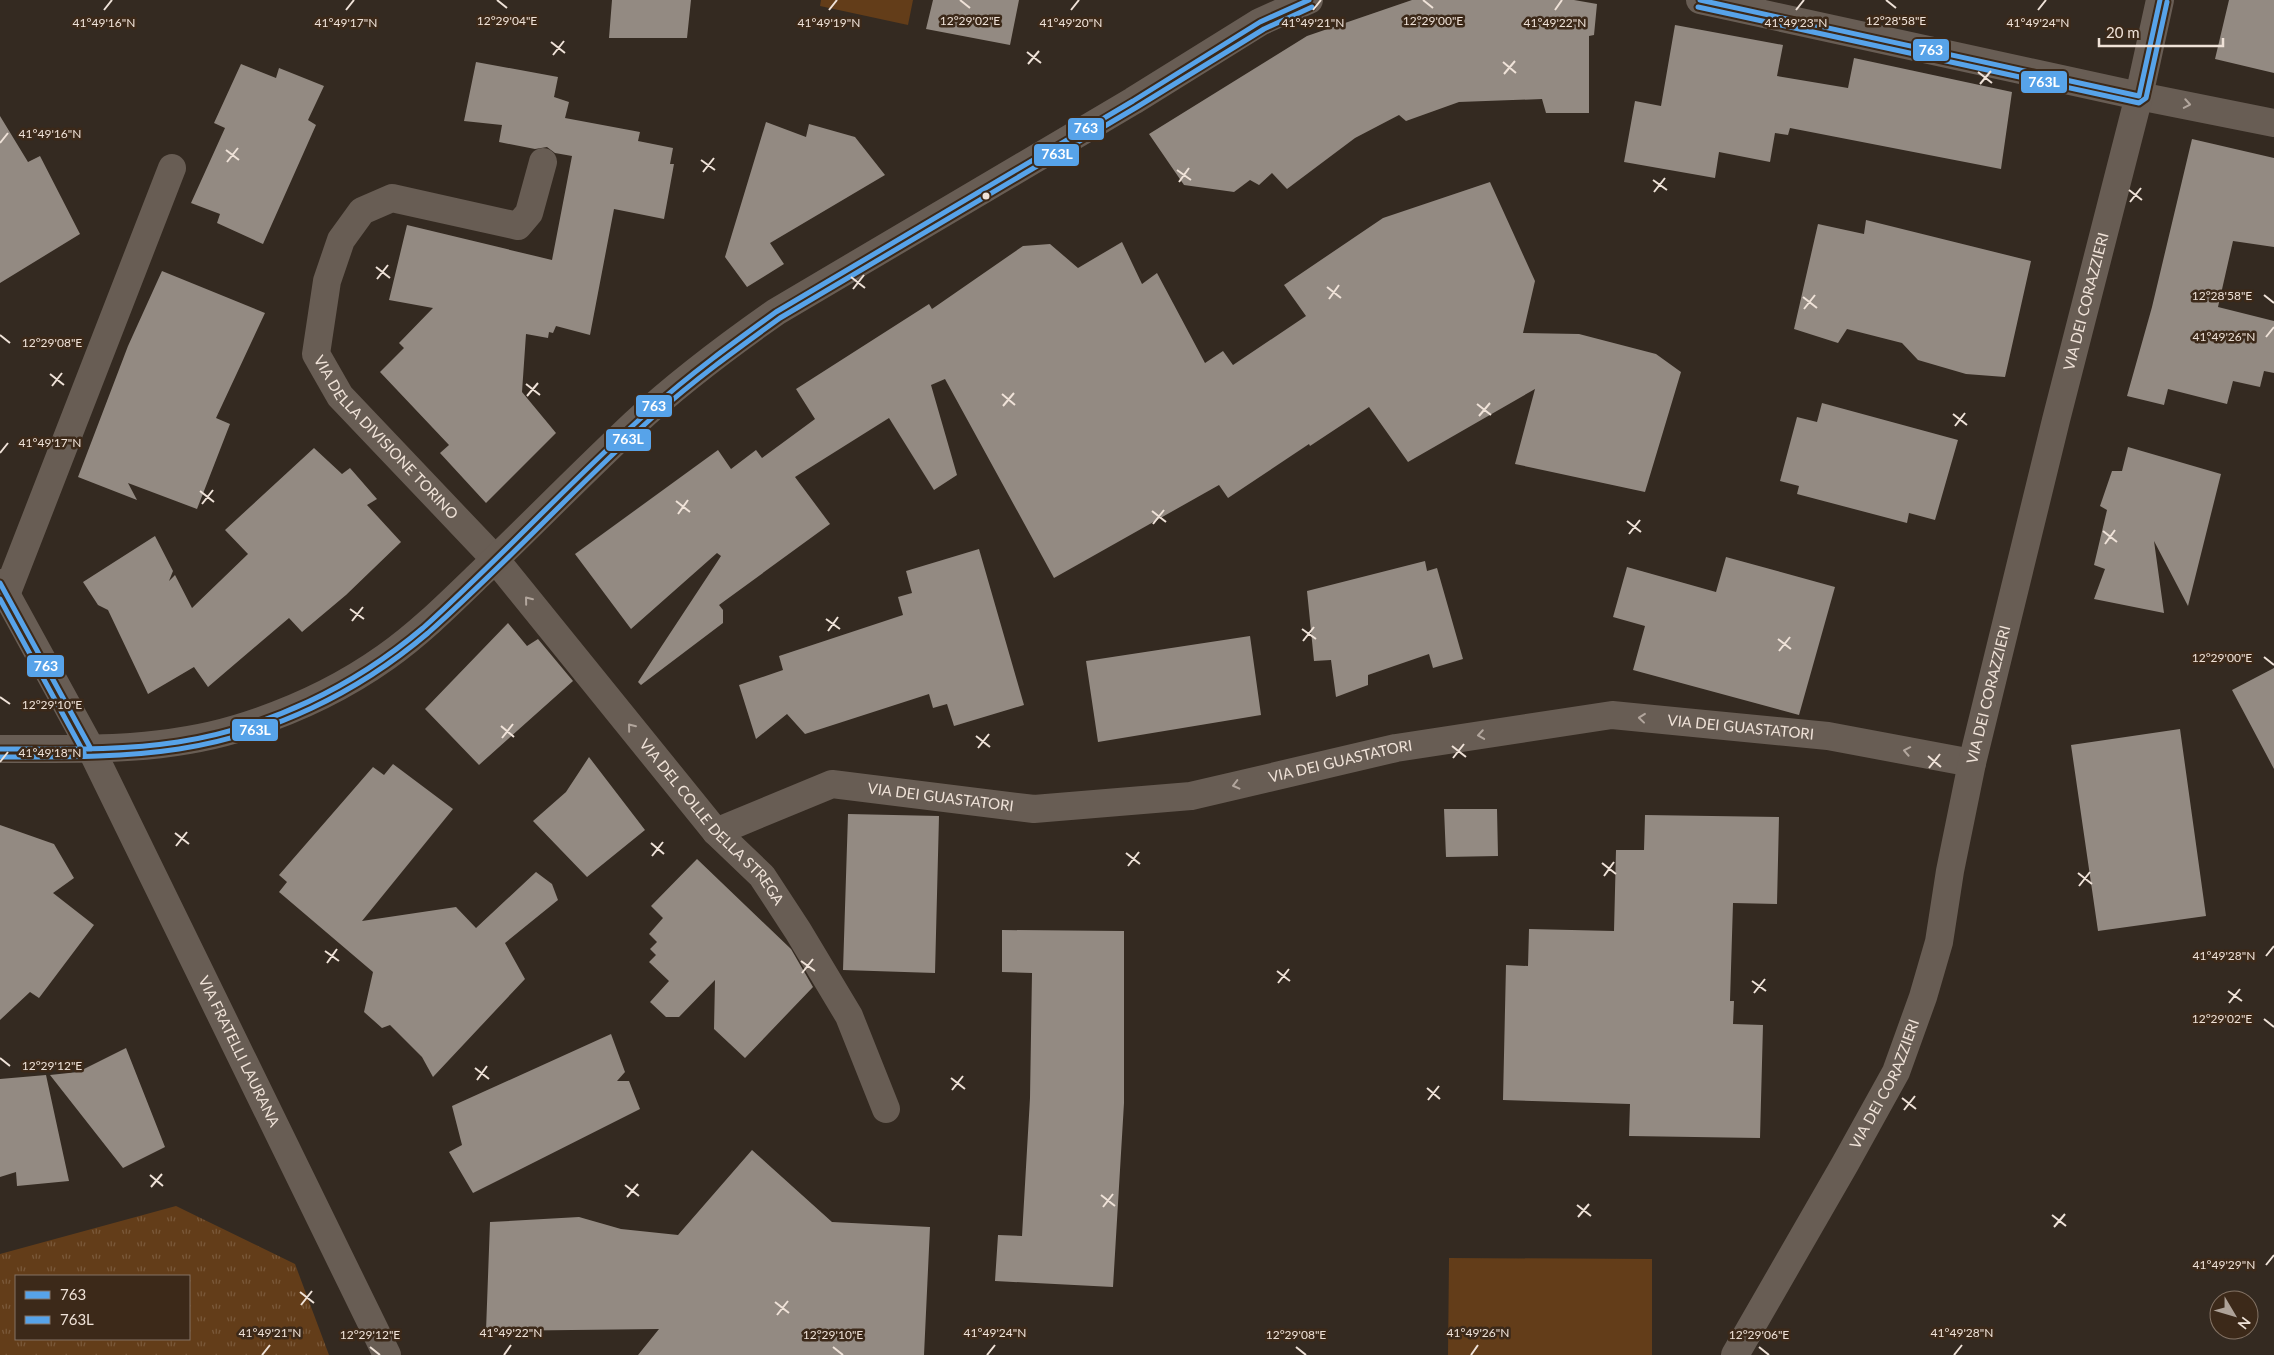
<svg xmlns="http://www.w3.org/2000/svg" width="2274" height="1355" font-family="Lato,sans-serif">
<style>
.grass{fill:url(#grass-tufts);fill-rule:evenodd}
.garden{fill:#633d19}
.building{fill:#938a82}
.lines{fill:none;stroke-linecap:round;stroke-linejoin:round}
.minor{stroke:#685d54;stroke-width:28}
.bus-1-casing{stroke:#3c2919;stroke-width:9}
.bus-2-casing{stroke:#3c2919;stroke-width:9}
.bus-1{stroke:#57a3e9;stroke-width:5}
.bus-2{stroke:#57a3e9;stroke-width:5}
.oneway{stroke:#b2a69d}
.ticks{fill:none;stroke:#efe2d8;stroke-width:2}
.bus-dot{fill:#efe2d8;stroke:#3c2919;stroke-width:2}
.labels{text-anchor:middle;stroke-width:5;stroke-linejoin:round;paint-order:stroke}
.street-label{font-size:15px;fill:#efe2d8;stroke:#3c2919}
.ticks-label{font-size:12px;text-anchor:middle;fill:#efe2d8;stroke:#3c2919;stroke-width:5;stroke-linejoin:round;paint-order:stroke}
.line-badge{stroke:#3c2919;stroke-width:2}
.badge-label{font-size:14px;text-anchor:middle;font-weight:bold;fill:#fff}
</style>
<defs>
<pattern id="grass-tufts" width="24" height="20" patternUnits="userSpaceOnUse" patternTransform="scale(1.25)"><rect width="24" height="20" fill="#633d19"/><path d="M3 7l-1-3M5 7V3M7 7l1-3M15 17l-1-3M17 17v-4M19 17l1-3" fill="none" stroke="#7a593a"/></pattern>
</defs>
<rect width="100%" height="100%" fill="#342a21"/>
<path class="grass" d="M 176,1206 L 295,1264 L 329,1355 L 0,1355 L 0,1254 ZM 16,1276 L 189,1276 L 189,1339 L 16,1339 Z"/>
<path class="garden" d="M 821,0 L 913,0 L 908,25 L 820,6 Z
M 1449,1258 L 1652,1259 L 1652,1355 L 1448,1355 Z"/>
<path class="building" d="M 612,0 L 691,0 L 687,38 L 609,38 Z
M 933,0 L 1019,0 L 1010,45 L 926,29 Z
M 1412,0 L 1574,0 L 1597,4 L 1594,35 L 1589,36 L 1589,113 L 1546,113 L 1542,99 L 1459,102 L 1406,121 L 1399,115 L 1355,138 L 1287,189 L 1272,173 L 1259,185 L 1250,180 L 1234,192 L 1184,185 L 1149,134 L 1307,36 Z
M 2229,0 L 2274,0 L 2274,73 L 2215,59 Z
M 1675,25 L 1783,45 L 1777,76 L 1848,88 L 1854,58 L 2012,92 L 2001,169 L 1790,128 L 1788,135 L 1775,133 L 1770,162 L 1719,152 L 1715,178 L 1624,162 L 1635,101 L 1661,106 Z
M 476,62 L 558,77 L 554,97 L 569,102 L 565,118 L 640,132 L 638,141 L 673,148 L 670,164 L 674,164 L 664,219 L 614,209 L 590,335 L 556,326 L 553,333 L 549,332 L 548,338 L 526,334 L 522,392 L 556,433 L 486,503 L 440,453 L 449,445 L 380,372 L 404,348 L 399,343 L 433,308 L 389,300 L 407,225 L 552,260 L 572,156 L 555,153 L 547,147 L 535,149 L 499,142 L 502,125 L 464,121 Z
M 241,64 L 276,78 L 279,68 L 324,86 L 308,120 L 316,125 L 263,244 L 217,223 L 220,214 L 191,203 L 225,128 L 214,123 Z
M 0,116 L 28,162 L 40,156 L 80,234 L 0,283 Z
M 766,122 L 806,137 L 809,124 L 855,137 L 885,175 L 770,243 L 784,264 L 747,287 L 725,257 Z
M 2192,139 L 2274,158 L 2274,247 L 2233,241 L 2218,307 L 2274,321 L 2274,373 L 2264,371 L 2260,387 L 2233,381 L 2227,404 L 2168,389 L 2164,405 L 2127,396 L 2152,307 Z
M 1490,182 L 1535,281 L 1523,333 L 1579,334 L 1656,354 L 1681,372 L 1645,492 L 1515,464 L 1535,389 L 1408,462 L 1369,407 L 1310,446 L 1309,444 L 1228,498 L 1219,485 L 1054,578 L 945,379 L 931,385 L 957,475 L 934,490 L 889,418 L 795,477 L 830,524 L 719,605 L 723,610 L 723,623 L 641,685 L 638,682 L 721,556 L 717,553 L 631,629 L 575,554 L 718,450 L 731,469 L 756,450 L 762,458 L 815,419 L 796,389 L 929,304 L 932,309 L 1023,246 L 1050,244 L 1078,268 L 1122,242 L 1142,284 L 1157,273 L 1205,363 L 1223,351 L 1233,365 L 1306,316 L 1284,285 L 1383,218 Z
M 1866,220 L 2031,261 L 2005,377 L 1966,374 L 1918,360 L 1902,343 L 1847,329 L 1838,343 L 1794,329 L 1818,224 L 1864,234 Z
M 162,271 L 265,313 L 216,418 L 230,424 L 197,509 L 128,483 L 137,500 L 78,477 L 128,346 Z
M 1822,403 L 1958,440 L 1935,520 L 1909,513 L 1907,523 L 1797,494 L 1799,486 L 1780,481 L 1797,417 L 1817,422 Z
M 2128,447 L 2221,474 L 2188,606 L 2154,541 L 2164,613 L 2094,599 L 2105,569 L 2094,565 L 2107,510 L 2100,506 L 2112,471 L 2122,471 Z
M 314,448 L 342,474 L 350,468 L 377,499 L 367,505 L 401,542 L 346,595 L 302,632 L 289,618 L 208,687 L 194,667 L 148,694 L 108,610 L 98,605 L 83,582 L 155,536 L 173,571 L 169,581 L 175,575 L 192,608 L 248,554 L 225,530 Z
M 979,549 L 1024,705 L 954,726 L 947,704 L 933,708 L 929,694 L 805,734 L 787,714 L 756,739 L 739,685 L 783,670 L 779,656 L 903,615 L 898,597 L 912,593 L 906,571 Z
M 1726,557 L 1835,587 L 1799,715 L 1633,670 L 1645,626 L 1613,617 L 1627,567 L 1716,592 Z
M 1425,561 L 1427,571 L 1437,568 L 1463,659 L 1433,668 L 1429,654 L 1368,675 L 1368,685 L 1336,697 L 1331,660 L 1314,661 L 1307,591 Z
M 508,623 L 527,646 L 538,639 L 573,681 L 479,765 L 425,709 Z
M 1250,636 L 1261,715 L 1098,742 L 1086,661 Z
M 2274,668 L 2274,769 L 2232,690 Z
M 2180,729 L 2206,916 L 2098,931 L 2071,745 Z
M 589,757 L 645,830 L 587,877 L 533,821 L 566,792 Z
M 393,764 L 453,809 L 362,921 L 456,907 L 476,928 L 536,872 L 552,884 L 558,900 L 505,943 L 525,979 L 433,1077 L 422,1057 L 390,1025 L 382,1028 L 364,1012 L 373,972 L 279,892 L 287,882 L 279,875 L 373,767 L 384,775 Z
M 1444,809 L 1497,809 L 1498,856 L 1446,857 Z
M 848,814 L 939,816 L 935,973 L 843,970 Z
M 1645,815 L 1779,817 L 1777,904 L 1733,903 L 1730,1001 L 1734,1001 L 1733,1024 L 1763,1025 L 1760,1138 L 1629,1136 L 1630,1104 L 1503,1100 L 1506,965 L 1528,966 L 1529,929 L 1614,931 L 1616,850 L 1644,850 Z
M 0,825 L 54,844 L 74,878 L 53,893 L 94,925 L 39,998 L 30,992 L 0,1020 Z
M 697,859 L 791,949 L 813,987 L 745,1058 L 714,1029 L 715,980 L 679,1017 L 666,1017 L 650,1002 L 669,981 L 649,962 L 656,955 L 650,949 L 657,942 L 649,934 L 663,918 L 651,906 Z
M 1002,930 L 1124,931 L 1124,1103 L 1113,1287 L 995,1281 L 998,1235 L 1022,1236 L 1030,1098 L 1032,973 L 1002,972 Z
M 611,1034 L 625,1072 L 617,1081 L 629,1081 L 640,1109 L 473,1193 L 449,1152 L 462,1145 L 452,1106 Z
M 126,1048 L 165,1147 L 123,1168 L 50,1075 L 78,1072 Z
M 46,1075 L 69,1181 L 17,1186 L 16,1172 L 0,1177 L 0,1079 Z
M 752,1150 L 832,1222 L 930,1227 L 924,1355 L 638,1355 L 659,1329 L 486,1331 L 490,1222 L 579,1217 L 621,1229 L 678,1235 Z"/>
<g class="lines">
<g class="minor">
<path d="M 1700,0 L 2139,96 L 2274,123"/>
<path id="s1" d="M 543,162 L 529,213 L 518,226 L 392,198 L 362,211 L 341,240 L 327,281 L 316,354 L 340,396 L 495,559 L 716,832 L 762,876 L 798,931 L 849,1016 L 886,1109"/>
<path id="s2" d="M 0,583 L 91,749 L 387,1355"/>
<path d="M 6,595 L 172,168"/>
<path d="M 0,749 C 79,749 159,752 236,729 C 289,713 341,689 386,657 C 420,633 450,603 480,574 C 532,524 582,473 634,424 C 678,383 726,347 776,312 L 1133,101 L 1260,22 L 1309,0"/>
<path id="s3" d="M 716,832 L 832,784 L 1034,809 L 1191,796 L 1396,748 L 1612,715 L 1828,736 L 1972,763"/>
<path id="s4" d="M 1735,1355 L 1845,1164 L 1896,1072 L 1923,997 L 1939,942 L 1950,871 L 1972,763 L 2056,420 L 2139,96 L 2160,0"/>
</g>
<g class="bus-1-casing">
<path id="bus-1" d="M 1700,0 L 2139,96 L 2160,0
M 0,583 L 91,749
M 0,749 C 59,749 119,751 178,742 C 268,728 353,687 423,628 C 501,558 572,479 650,410 C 690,374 733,343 776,312 L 1133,101 L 1260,22 L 1309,0"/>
</g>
<g class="bus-2-casing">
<path id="bus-2" d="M 1698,7 L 2139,103 L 2146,98 L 2167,2
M 0,599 L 84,753
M 0,757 C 60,757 120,758 179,749 C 271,735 357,693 428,633 C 506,564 576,486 654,416 C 694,380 737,349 780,318 L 1137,107 L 1264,29 L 1312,7"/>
</g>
<use href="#bus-1" class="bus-1"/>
<use href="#bus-2" class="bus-2"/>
</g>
<defs><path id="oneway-chevron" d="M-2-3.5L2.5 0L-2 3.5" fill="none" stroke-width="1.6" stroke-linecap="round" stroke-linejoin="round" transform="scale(1.25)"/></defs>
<g class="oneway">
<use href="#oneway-chevron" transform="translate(2187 104) rotate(10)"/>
<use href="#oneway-chevron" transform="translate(528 600) rotate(-129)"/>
<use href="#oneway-chevron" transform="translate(1642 718) rotate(-174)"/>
<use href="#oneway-chevron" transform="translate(631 727) rotate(-129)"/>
<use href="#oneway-chevron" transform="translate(1481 735) rotate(171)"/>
<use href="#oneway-chevron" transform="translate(1907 751) rotate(-169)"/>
<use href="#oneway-chevron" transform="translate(1236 785) rotate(166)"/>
</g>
<path class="ticks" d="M 497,0 L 507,8M 960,0 L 970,8M 1423,0 L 1433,8M 1886,0 L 1896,8M 104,10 L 112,0M 346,10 L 354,0M 829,10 L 837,0M 1071,10 L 1079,0M 1313,10 L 1321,0M 1555,10 L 1562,0M 1796,10 L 1804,0M 2038,10 L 2046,0M 551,42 L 565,53M 1027,52 L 1041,63M 553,55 L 564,41M 1503,62 L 1516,73M 1028,64 L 1039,51M 1978,72 L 1992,83M 1504,74 L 1515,61M 1980,84 L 1991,71M 0,143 L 8,133M 226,150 L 239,160M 701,160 L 715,170M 227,162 L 238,148M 1177,170 L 1191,180M 703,172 L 714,158M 1653,180 L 1667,190M 1179,182 L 1189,168M 2129,190 L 2142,200M 1654,192 L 1665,178M 2130,202 L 2141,188M 376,267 L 390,278M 851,277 L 865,288M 377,279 L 388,265M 1327,287 L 1341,298M 853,289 L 864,275M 2264,295 L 2274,303M 1803,297 L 1817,308M 1329,299 L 1339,285M 1804,309 L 1815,295M 0,335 L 10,343M 2266,337 L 2274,327M 50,374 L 64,385M 526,384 L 540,395M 52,386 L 62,373M 1002,394 L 1015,405M 527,396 L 538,383M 1477,404 L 1491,415M 1003,406 L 1014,393M 1953,414 L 1967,425M 1479,416 L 1490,403M 1955,426 L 1965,413M 0,453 L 8,443M 200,491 L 214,502M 676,501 L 690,512M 202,504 L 213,490M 1152,511 L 1166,522M 678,514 L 688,500M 1627,521 L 1641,532M 1153,524 L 1164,510M 2103,531 L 2117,542M 1629,534 L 1640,520M 2105,544 L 2115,530M 350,609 L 364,619M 826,619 L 840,629M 352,621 L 363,607M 1302,629 L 1316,639M 828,631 L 838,617M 1778,639 L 1791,649M 1303,641 L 1314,627M 1779,651 L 1790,637M 2264,657 L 2274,665M 0,697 L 10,704M 501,726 L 514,737M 976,736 L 990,747M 502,738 L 513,724M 1452,746 L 1466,757M 978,748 L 989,734M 1928,756 L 1941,767M 1453,758 L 1464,744M 0,762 L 8,752M 1929,768 L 1940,754M 175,833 L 189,844M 651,843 L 664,854M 176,846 L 187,832M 1126,853 L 1140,864M 652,856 L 663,842M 1602,863 L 1616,874M 1128,866 L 1139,852M 2078,873 L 2092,884M 1604,876 L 1614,862M 2079,886 L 2090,872M 325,951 L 339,961M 2266,956 L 2274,946M 801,961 L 815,971M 327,963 L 337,949M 1277,971 L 1290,981M 802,973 L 813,959M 1752,981 L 1766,991M 1278,983 L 1289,969M 2228,991 L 2242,1001M 1754,993 L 1765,979M 2229,1003 L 2240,989M 2264,1019 L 2274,1027M 0,1058 L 10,1066M 475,1068 L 489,1079M 951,1078 L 965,1089M 477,1080 L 487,1066M 1427,1088 L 1440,1099M 952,1090 L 963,1076M 1902,1098 L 1916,1109M 1428,1100 L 1439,1086M 1904,1110 L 1915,1096M 150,1175 L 163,1186M 625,1185 L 639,1196M 151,1187 L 162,1174M 1101,1195 L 1115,1206M 627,1197 L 638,1184M 1577,1205 L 1591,1216M 1103,1207 L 1113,1194M 2052,1215 L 2066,1226M 1578,1217 L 1589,1204M 2054,1227 L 2065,1214M 2266,1265 L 2274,1255M 300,1292 L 314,1303M 775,1302 L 789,1313M 301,1305 L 312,1291M 777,1315 L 788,1301M 370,1347 L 380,1355M 833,1347 L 843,1355M 1296,1347 L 1306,1355M 1759,1347 L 1769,1355M 262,1355 L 270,1345M 504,1355 L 511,1345M 987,1355 L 995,1345M 1471,1355 L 1478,1345M 1954,1355 L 1962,1345"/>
<circle class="bus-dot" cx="986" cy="196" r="4.5"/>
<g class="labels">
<g class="street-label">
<text dy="5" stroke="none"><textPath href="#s4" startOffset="1120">VIA DEI CORAZZIERI</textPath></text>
<text dy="5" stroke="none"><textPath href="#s1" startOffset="494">VIA DELLA DIVISIONE TORINO</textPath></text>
<text dy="5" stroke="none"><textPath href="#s4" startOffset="715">VIA DEI CORAZZIERI</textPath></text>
<text dy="5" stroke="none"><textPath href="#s3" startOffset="1045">VIA DEI GUASTATORI</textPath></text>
<text dy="5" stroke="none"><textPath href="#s3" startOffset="640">VIA DEI GUASTATORI</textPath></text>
<text dy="5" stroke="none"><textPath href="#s3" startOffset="235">VIA DEI GUASTATORI</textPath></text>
<text dy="5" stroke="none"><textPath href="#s1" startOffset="999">VIA DEL COLLE DELLA STREGA</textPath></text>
<text dy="5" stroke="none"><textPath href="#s2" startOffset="526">VIA FRATELLI LAURANA</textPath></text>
<text dy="5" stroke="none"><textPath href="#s4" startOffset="310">VIA DEI CORAZZIERI</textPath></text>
</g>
</g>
<g class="ticks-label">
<text x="507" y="25">12°29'04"E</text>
<text x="970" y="25">12°29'02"E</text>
<text x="1433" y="25">12°29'00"E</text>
<text x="1896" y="25">12°28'58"E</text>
<text x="104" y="27">41°49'16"N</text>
<text x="829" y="27">41°49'19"N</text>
<text x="1071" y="27">41°49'20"N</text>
<text x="1313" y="27">41°49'21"N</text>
<text x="1555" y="27">41°49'22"N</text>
<text x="2038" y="27">41°49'24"N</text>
<text x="346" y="27">41°49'17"N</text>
<text x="1796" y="27">41°49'23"N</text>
<text x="50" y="138">41°49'16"N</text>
<text x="2222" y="300">12°28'58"E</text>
<text x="2224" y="341">41°49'26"N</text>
<text x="52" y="347">12°29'08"E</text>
<text x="50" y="447">41°49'17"N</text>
<text x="2222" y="662">12°29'00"E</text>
<text x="52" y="709">12°29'10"E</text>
<text x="50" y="757">41°49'18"N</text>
<text x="2224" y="960">41°49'28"N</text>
<text x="2222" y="1023">12°29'02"E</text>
<text x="52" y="1070">12°29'12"E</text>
<text x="2224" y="1269">41°49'29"N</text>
<text x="270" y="1337">41°49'21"N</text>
<text x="511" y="1337">41°49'22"N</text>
<text x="995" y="1337">41°49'24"N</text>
<text x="1478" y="1337">41°49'26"N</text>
<text x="1962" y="1337">41°49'28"N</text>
<text x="370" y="1339">12°29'12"E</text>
<text x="833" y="1339">12°29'10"E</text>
<text x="1296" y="1339">12°29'08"E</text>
<text x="1759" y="1339">12°29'06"E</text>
</g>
<g class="line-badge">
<rect x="1912" y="38" width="38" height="24" rx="5" fill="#57a3e9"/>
<rect x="2020" y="70" width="48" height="24" rx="5" fill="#57a3e9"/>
<rect x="1067" y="117" width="38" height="24" rx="5" fill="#57a3e9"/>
<rect x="1033" y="143" width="47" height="24" rx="5" fill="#57a3e9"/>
<rect x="635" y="394" width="38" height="24" rx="5" fill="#57a3e9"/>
<rect x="605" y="428" width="47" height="24" rx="5" fill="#57a3e9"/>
<rect x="26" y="654" width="39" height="24" rx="5" fill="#57a3e9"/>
<rect x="231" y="718" width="48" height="24" rx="5" fill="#57a3e9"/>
</g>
<g class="badge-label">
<text x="1931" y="55">763</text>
<text x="2044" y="87">763L</text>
<text x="1086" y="133">763</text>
<text x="1057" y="159">763L</text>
<text x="654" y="411">763</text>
<text x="628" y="444">763L</text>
<text x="46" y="671">763</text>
<text x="255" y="735">763L</text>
</g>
<rect x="15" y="1275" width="175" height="65" fill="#3c2919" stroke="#847365"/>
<rect x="25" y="1291" width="25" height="8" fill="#57a3e9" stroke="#847365"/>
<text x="60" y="1300" font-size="15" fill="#efe2d8">763</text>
<rect x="25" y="1316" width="25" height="8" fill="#57a3e9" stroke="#847365"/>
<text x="60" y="1325" font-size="15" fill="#efe2d8">763L</text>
<g transform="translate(2234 1315) rotate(128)"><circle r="24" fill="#3c2919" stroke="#847365"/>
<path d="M0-4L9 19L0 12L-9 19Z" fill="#aea298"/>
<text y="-8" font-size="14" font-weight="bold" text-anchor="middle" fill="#efe2d8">N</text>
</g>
<path d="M2099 38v8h124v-8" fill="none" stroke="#efe2d8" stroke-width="2.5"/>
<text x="2106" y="38" font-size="15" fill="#efe2d8" stroke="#3c2919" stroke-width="4" paint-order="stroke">20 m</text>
</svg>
